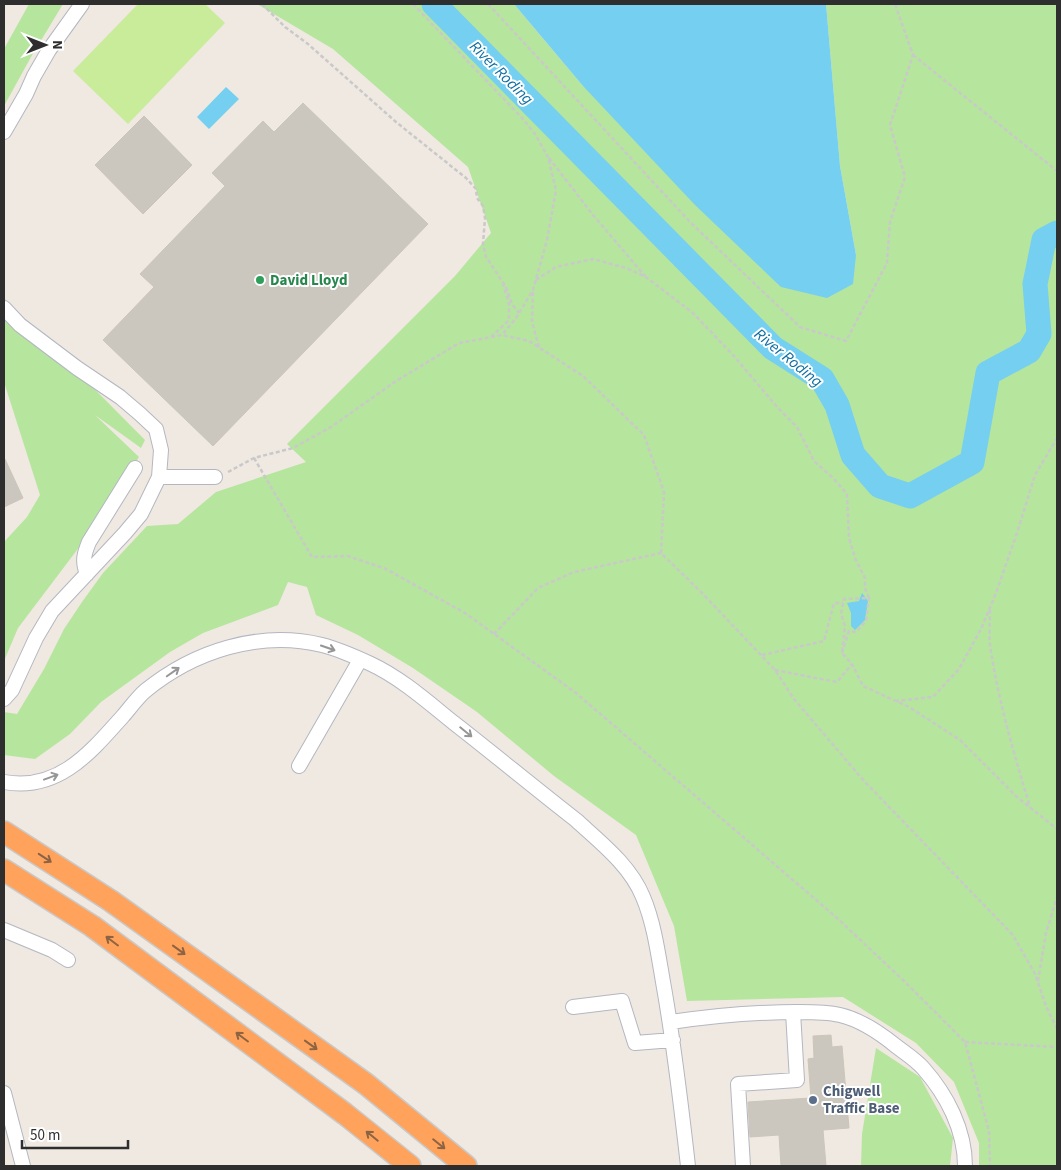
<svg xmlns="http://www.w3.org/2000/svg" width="1061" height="1170" font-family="'Source Sans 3',sans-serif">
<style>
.green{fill:#b6e59e}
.pitch{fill:#c9ec9a}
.water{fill:#75cff0}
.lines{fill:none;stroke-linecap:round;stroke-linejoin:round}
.river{stroke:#75cff0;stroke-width:25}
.building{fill:#cbc7bf;stroke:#cbc5ba}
.minor-casing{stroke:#b4b7c1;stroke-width:16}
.highway-casing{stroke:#c9c9c9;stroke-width:24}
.path{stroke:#c9c9c9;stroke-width:2.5;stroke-dasharray:4 2.5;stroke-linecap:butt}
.minor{stroke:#fff;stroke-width:14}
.highway{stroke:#ffa35c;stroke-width:21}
.oneway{stroke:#969696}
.oneway2{stroke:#8c6343}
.leisure-dot{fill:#2e9e5b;stroke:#fff;stroke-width:2}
.service-dot{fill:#5c6f8a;stroke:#fff;stroke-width:2}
.labels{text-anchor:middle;stroke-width:4;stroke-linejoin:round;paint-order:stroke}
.leisure-label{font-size:15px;font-weight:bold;fill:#27864d;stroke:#fff;text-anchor:start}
.service-label{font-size:15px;font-weight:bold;fill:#4e5e75;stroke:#fff;text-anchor:start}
.water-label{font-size:16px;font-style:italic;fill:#0d6fa3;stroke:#fff}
</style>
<rect width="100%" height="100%" fill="#efe9e1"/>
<path class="green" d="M 29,4 L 63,4 L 31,57 L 4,106 L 4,49 Z
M 257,4 L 514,4 L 583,86 L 856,255 L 840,166 L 826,4 L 1057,4 L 1057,1166 L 979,1166 L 979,1143 L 954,1082 L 916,1043 L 843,997 L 687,1001 L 674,926 L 636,835 L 554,776 L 477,712 L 413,668 L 358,635 L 316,615 L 307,587 L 288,582 L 278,605 L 203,633 L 170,652 L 101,702 L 70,734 L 35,759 L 4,755 L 4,712 L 17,714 L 44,669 L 64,629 L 82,602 L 103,573 L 147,526 L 178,524 L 216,492 L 306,462 L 287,444 L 455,276 L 491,233 L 468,167 L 333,49 Z
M 4,298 L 145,440 L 141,448 L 95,415 L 139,457 L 77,550 L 18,628 L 4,661 L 4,542 L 27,517 L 40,495 L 4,382 Z
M 876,1048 L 920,1077 L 953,1138 L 950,1166 L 861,1166 L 862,1134 Z"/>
<path class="pitch" d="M 138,4 L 205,4 L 225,23 L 128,124 L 73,71 Z"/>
<path class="water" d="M 514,4 L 826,4 L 840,166 L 856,255 L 853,284 L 827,298 L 781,287 L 695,205 L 583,86 Z
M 226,87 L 239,99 L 209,129 L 197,117 Z
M 862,593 L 868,601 L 865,620 L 855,630 L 851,626 L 851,613 L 847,603 L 859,601 Z"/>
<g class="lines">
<path class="river" d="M 434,4 L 773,348 L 822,379 L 837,405 L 853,455 L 880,486 L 910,496 L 972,462 L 988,373 L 1029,351 L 1039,334 L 1035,284 L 1044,240 L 1057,233"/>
</g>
<path class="building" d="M 303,103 L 428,224 L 213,446 L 103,340 L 154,287 L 140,274 L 225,186 L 212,173 L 263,121 L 274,132 Z
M 144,116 L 192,165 L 143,214 L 95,165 Z
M 4,459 L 5,459 L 23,498 L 4,507 Z
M 831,1035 L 832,1047 L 842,1046 L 849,1128 L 823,1130 L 826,1166 L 781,1166 L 779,1135 L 750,1137 L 748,1102 L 811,1098 L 808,1059 L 814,1058 L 813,1036 Z"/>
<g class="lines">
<g class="minor-casing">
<path id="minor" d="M 4,132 L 26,94 L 34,76 L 49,50 L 82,4
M 4,308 L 20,325 L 77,368 L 120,397 L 140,414 L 156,429 L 161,450 L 159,477 L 141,514 L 125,533 L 52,611 L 36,638 L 12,690 L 4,699
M 159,477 L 215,477
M 87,574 C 82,561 84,554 89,542 L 135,468
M 299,766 L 360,660
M 4,782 C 58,792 90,753 123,716 C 130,708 137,698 145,691 C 194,651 259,630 322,645 C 338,649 356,657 371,664 C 401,678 429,703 454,723 C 495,755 535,788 576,820 C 600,842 630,865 643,897 C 654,923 658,953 663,982 C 674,1043 681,1104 688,1166
M 4,930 L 52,950 L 68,960
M 573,1007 L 622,1001 L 635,1043 L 673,1040
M 671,1022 C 713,1016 756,1012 799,1012 C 813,1012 827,1012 840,1015 C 861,1020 880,1033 896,1046 C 905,1053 915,1059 923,1068 C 947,1095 965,1130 965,1166
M 4,1093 L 23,1166
M 743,1166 L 738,1084 L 797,1080 L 793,1012"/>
</g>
<g class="highway-casing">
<path id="highway" d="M 4,832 L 111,901 L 366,1084 L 466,1166
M 4,870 L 92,926 L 345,1114 L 410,1166"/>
</g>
<path class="path" d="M 262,4 L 285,27 L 308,44 L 396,122 L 466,178 L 476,189 L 477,198 L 483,206 L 485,218 L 483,244 L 486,257 L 506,287 L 512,304 L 519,313
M 413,4 L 522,118 L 535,134 L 548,157 L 556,190 L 547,240 L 533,290 L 516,318 L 502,335
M 488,4 L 691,223 L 800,327 L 846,341 L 887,263 L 890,222 L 905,177 L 890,125 L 913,55 L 895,4
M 913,55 L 1057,171
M 549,158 L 593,215 L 645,276
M 536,280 L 556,267 L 593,259 L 626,268 L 646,277 L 693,313 L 733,355 L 778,408 L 797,427 L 814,461 L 833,478 L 847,494 L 849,538 L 855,558 L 865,578 L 865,588 L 869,598
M 533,292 L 532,322 L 539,347
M 491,337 L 509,320 L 509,304 L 503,284
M 254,458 L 312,557 L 348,556 L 386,569 L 465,613 L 576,693 L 837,918 L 904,981 L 965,1042 L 989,1131 L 990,1166
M 228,472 L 254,458 L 293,448 L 331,427 L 396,381 L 459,343 L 502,335 L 529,341 L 583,376 L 644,435 L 664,492 L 661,553 L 701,592 L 775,670 L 794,699 L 864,781 L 1013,935 L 1035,974 L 1046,1006 L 1057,1029
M 990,610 C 990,621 989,634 990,645 C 998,700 1014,754 1030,807
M 494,634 L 538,588 L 574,572 L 661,553
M 842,653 L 849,631 L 856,632 L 866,621 L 869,598 L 844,599 L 841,614 L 845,626 L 842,653 L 852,664 L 863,686 L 909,707 L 960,740 L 1017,797 L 1057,829
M 762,655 L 824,641 L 834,603 L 843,603
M 775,670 L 837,682 L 852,664
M 895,701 L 933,697 L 959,669 L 981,629 L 996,593 L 1017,533 L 1035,475 L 1057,438
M 1038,981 L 1046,933 L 1057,897
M 965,1042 L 1057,1047"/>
<use href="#minor" class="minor"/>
<use href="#highway" class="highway"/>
</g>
<defs><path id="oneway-shaft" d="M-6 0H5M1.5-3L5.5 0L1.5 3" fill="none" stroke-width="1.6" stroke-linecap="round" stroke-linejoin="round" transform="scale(1.25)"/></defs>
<g class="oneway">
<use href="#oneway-shaft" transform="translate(328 648) rotate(19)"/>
<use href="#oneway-shaft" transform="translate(173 672) rotate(-35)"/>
<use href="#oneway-shaft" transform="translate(466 732) rotate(39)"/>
<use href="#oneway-shaft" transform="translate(51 777) rotate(-20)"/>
</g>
<g class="oneway2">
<use href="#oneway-shaft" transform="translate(45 858) rotate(33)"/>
<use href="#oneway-shaft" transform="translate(112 941) rotate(-143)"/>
<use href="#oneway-shaft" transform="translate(179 950) rotate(36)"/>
<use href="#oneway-shaft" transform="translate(242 1037) rotate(-143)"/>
<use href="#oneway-shaft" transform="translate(311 1045) rotate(36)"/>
<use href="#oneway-shaft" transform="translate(372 1136) rotate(-141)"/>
<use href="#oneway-shaft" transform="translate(439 1144) rotate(39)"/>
</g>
<circle class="leisure-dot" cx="260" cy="280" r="5"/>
<circle class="service-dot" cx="813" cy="1100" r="5"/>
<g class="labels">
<g class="leisure-label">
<text x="270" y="285">David Lloyd</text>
</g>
<g class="service-label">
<text x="823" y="1096">Chigwell<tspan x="823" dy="17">Traffic Base</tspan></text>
</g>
<g class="water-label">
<text transform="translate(502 72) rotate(45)" y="6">River Roding</text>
<text transform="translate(789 357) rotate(39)" y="6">River Roding</text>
</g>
</g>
<rect width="1061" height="1170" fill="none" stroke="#2e2e2e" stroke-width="10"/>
<g transform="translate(45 45) rotate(90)" stroke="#ffffff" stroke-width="4" paint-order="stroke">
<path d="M0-4L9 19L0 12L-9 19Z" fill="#2e2e2e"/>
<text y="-8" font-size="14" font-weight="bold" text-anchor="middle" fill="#2e2e2e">N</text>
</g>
<path d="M22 1140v8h106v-8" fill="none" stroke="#2e2e2e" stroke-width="2.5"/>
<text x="30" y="1140" font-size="15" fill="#2e2e2e" stroke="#ffffff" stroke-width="4" paint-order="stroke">50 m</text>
</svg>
